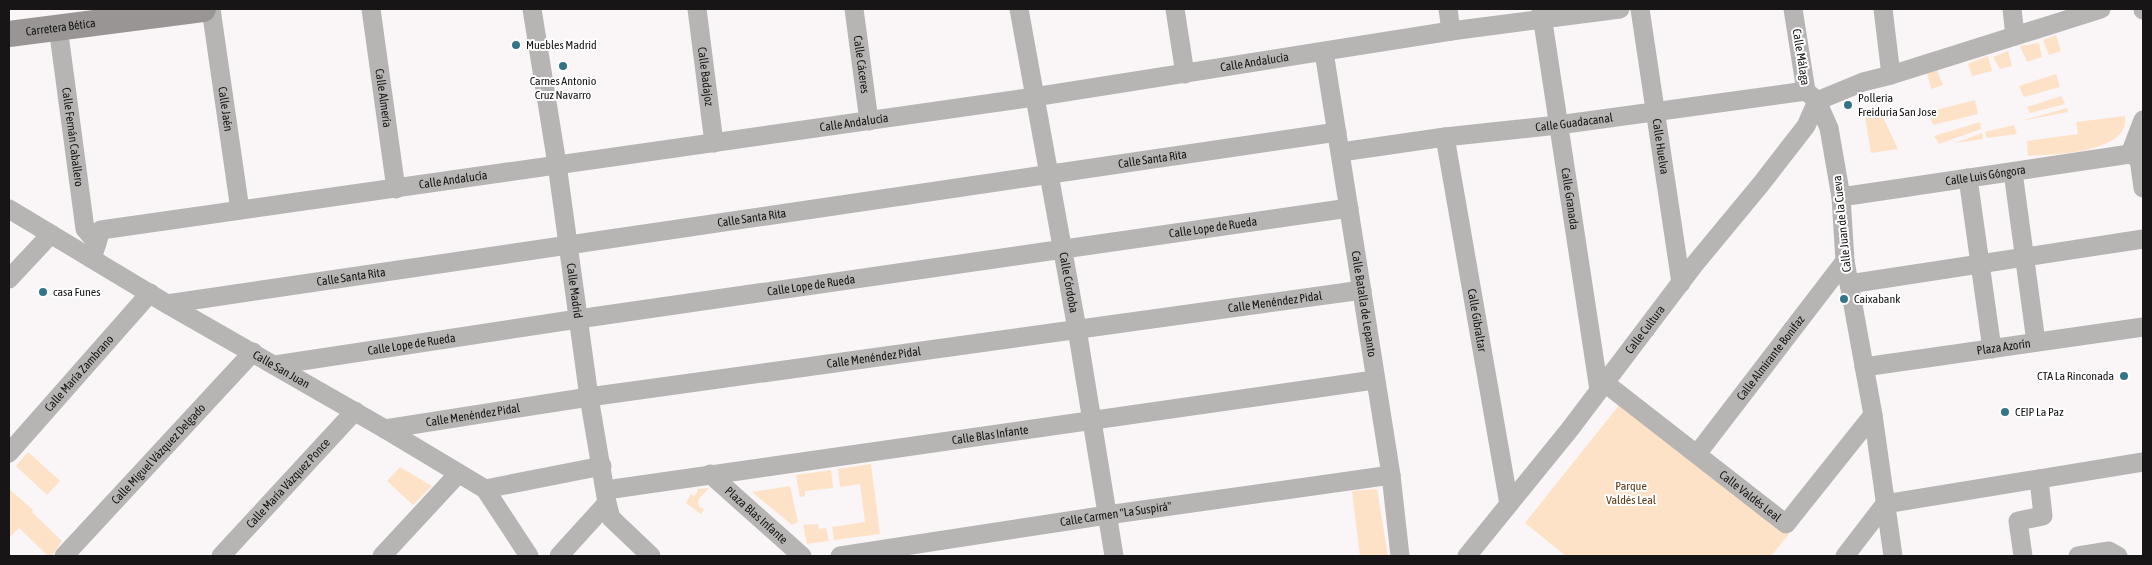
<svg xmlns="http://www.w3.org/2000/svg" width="2152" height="565" font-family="'Asap Condensed',sans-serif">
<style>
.green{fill:#fee2c7}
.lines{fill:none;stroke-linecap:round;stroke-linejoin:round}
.street{stroke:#b7b5b4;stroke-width:19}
.secondary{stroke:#989594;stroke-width:26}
.poi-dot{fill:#347488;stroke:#fff;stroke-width:2}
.labels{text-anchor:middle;stroke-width:4;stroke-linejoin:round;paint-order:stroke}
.street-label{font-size:12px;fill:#171515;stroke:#fff}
.poi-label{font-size:12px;fill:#171515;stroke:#fff;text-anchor:start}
.park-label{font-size:12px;fill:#583713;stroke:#fff}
</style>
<rect width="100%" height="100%" fill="#faf5f6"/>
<path class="green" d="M 2056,35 L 2061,51 L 2049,55 L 2043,40 Z
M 2039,43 L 2042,57 L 2027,62 L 2020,46 Z
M 2008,51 L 2012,66 L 2000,69 L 1993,57 Z
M 1988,56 L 1992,71 L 1972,76 L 1968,64 Z
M 1937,70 L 1943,85 L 1931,89 L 1927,72 Z
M 2056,74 L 2060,87 L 2024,97 L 2019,86 Z
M 2061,96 L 2065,104 L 2030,113 L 2027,107 Z
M 1975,100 L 1978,114 L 1933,125 L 1928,112 Z
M 2067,108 L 2068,112 L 2021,121 Z
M 1864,111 L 1880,111 L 1898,149 L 1871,153 Z
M 2125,116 C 2130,154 2053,154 2028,156 L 2027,141 L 2078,134 L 2076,122 Z
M 1980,122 L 1981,129 L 1939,144 L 1934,136 Z
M 2014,125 L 2017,134 L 1987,138 L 1985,132 Z
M 1982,133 L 1983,139 L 1955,143 Z
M 1620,404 L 1789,534 L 1771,556 L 1566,556 L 1525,523 Z
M 28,452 L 60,481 L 47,495 L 16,466 Z
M 871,464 L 880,534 L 834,540 L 832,527 L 865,522 L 860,484 L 840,487 L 838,469 Z
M 400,467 L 432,486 L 413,505 L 387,481 Z
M 831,470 L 833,488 L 805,491 L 805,496 L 800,497 L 796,475 Z
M 790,486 L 798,522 L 792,525 L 752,492 Z
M 709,488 L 698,500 L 699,507 L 704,509 L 701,514 L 686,503 L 691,494 L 694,496 L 698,491 L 697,489 Z
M 9,489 L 33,510 L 32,512 L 62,541 L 52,556 L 48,556 L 19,528 L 9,538 Z
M 1377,489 L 1388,556 L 1360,556 L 1352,491 Z
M 818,524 L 819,529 L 826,528 L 829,541 L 807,544 L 803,525 Z"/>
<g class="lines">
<g class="street">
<path id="s1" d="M 211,9 L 240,210"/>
<path id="s2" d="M 371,9 L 396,189"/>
<path id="s3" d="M 532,9 L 557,164 L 589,397 L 607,503 L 611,518 L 651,556"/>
<path id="s4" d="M 697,9 L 714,143"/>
<path id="s5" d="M 854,9 L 869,121"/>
<path id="s6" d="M 1019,9 L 1077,329 L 1114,556"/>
<path d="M 1175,9 L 1185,74"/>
<path d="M 1448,9 L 1451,31"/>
<path id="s7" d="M 1541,9 L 1599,390"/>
<path id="s8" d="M 1640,9 L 1681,283"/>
<path d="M 1883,9 L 1891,75"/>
<path d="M 2012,9 L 2015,36"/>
<path d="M 2143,9 L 2143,10"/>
<path id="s9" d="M 58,27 L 85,229 L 97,243"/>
<path id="s10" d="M 1324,52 L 1391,475 L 1400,556"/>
<path id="s11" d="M 1445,137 L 1509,504"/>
<path id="s12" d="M 1341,152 L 1445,137 L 1558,125 L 1806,91"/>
<path d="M 2130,154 L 2139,159 L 2143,188"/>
<path d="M 2130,154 L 2143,120"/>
<path d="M 2013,172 L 2036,342"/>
<path d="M 1968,178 L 1992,349"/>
<path id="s13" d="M 1841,197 L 2130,154"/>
<path id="s14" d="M 9,209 L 167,304 L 385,429 L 485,489 L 529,556"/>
<path id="s15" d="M 92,259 L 101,230 L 1034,97 L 1451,31 L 1620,9"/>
<path d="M 9,279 L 51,234"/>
<path d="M 1849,284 L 2143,239"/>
<path id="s16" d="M 167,304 L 1337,132"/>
<path id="s17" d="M 275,365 L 578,319 L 1349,208"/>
<path id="s18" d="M 1864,367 L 2143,327"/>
<path id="s19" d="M 1605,383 L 1786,524 L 1873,415"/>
<path id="s20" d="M 385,429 L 589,397 L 1362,290"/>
<path id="s21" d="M 9,453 L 150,293"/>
<path id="s22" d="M 1697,454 L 1845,261"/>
<path id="s23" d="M 710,474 L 802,556"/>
<path d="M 485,489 L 602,466"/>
<path id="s24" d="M 606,490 L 1374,380"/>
<path id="s25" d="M 64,556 L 253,352"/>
<path id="s26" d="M 221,556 L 355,411"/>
<path d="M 382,556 L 458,474"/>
<path d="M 559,556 L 607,503"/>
<path id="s27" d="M 840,556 L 1107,515 L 1391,475"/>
<path id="s28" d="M 1467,556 L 1570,429 L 1694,265 L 1761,184 L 1806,126 L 1817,101 L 1806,91 L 1793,9"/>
<path d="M 1845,556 L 1885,504 L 2143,462"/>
<path d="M 1893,556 L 1873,415 L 1845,261 L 1841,197 L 1829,128 L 1817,101 L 1863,82 L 1891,75 L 2101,9"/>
<path d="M 2023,556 L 2018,521 L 2043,516 L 2039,479"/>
<path d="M 2078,556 L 2109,551 L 2118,556"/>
</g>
<path class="secondary" id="s29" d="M 9,34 L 203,9"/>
</g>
<g class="poi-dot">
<circle cx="516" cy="45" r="5"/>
<circle cx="563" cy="66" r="5"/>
<circle cx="1848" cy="105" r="5"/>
<circle cx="43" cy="292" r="5"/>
<circle cx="1844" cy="299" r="5"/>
<circle cx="2124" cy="376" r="5"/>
<circle cx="2005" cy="412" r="5"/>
</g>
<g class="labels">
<g class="street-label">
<text dy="4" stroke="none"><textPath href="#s29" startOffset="52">Carretera Bética</textPath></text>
<text transform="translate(1801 57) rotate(81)" y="4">Calle Málaga</text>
<text dy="4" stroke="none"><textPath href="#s15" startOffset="1196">Calle Andalucía</textPath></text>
<text dy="4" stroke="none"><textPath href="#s5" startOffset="56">Calle Cáceres</textPath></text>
<text dy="4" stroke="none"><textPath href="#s4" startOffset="68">Calle Badajoz</textPath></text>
<text dy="4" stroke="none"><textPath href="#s2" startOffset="90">Calle Almería</textPath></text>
<text dy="4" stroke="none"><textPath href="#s1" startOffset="101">Calle Jaén</textPath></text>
<text dy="4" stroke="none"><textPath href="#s15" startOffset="791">Calle Andalucía</textPath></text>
<text dy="4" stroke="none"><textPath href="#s12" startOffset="235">Calle Guadacanal</textPath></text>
<text dy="4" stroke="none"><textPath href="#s9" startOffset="111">Calle Fernán Caballero</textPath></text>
<text dy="4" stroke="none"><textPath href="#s8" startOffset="139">Calle Huelva</textPath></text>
<text dy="4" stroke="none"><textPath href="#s16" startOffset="996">Calle Santa Rita</textPath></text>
<text dy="4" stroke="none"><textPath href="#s13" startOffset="146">Calle Luis Góngora</textPath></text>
<text dy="4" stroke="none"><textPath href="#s15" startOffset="386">Calle Andalucía</textPath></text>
<text dy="4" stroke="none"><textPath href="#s7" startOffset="192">Calle Granada</textPath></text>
<text dy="4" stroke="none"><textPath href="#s16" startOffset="591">Calle Santa Rita</textPath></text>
<text transform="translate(1842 224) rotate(-96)" y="4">Calle Juan de la Cueva</text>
<text dy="4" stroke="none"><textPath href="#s17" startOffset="948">Calle Lope de Rueda</textPath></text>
<text dy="4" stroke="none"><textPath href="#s16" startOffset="186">Calle Santa Rita</textPath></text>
<text dy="4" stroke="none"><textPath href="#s6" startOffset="278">Calle Córdoba</textPath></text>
<text dy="4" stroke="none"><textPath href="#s17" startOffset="542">Calle Lope de Rueda</textPath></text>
<text dy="4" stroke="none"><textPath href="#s3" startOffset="285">Calle Madrid</textPath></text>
<text dy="4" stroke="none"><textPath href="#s20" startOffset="899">Calle Menéndez Pidal</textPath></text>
<text dy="4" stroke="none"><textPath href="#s10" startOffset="255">Calle Batalla de Lepanto</textPath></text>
<text dy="4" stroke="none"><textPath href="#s11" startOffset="186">Calle Gibraltar</textPath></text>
<text dy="4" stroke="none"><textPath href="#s28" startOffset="288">Calle Cultura</textPath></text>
<text dy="4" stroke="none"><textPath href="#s17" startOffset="138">Calle Lope de Rueda</textPath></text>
<text dy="4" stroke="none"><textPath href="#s18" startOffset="141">Plaza Azorín</textPath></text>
<text dy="4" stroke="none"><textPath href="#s20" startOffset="494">Calle Menéndez Pidal</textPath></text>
<text dy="4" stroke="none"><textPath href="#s22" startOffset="121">Calle Almirante Bonifaz</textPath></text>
<text dy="4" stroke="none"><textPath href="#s14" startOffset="316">Calle San Juan</textPath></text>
<text dy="4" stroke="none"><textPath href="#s21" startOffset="106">Calle María Zambrano</textPath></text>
<text dy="4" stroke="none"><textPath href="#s20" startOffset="89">Calle Menéndez Pidal</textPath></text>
<text dy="4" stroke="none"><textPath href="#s24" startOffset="388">Calle Blas Infante</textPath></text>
<text dy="4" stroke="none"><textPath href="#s25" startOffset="139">Calle Miguel Vázquez Delgado</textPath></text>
<text dy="4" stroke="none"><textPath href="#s26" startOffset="99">Calle María Vázquez Ponce</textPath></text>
<text dy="4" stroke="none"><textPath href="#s19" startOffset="184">Calle Valdés Leal</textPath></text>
<text dy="4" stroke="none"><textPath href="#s27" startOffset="279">Calle Carmen "La Suspirá"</textPath></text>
<text dy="4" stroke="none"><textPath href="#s23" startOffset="62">Plaza Blas Infante</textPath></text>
</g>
<g class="poi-label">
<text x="526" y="49">Muebles Madrid</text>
<text x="563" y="85" text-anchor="middle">Carnes Antonio<tspan x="563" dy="14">Cruz Navarro</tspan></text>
<text x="1858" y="102">Polleria<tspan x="1858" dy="14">Freiduria San Jose</tspan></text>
<text x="53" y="296">casa Funes</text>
<text x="1854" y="303">Caixabank</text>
<text x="2114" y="380" text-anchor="end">CTA La Rinconada</text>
<text x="2015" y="416">CEIP La Paz</text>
</g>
<g class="park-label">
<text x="1631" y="490">Parque<tspan x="1631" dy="14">Valdés Leal</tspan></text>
</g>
</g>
<rect width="2152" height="565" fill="none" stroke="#171515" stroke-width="20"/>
</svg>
